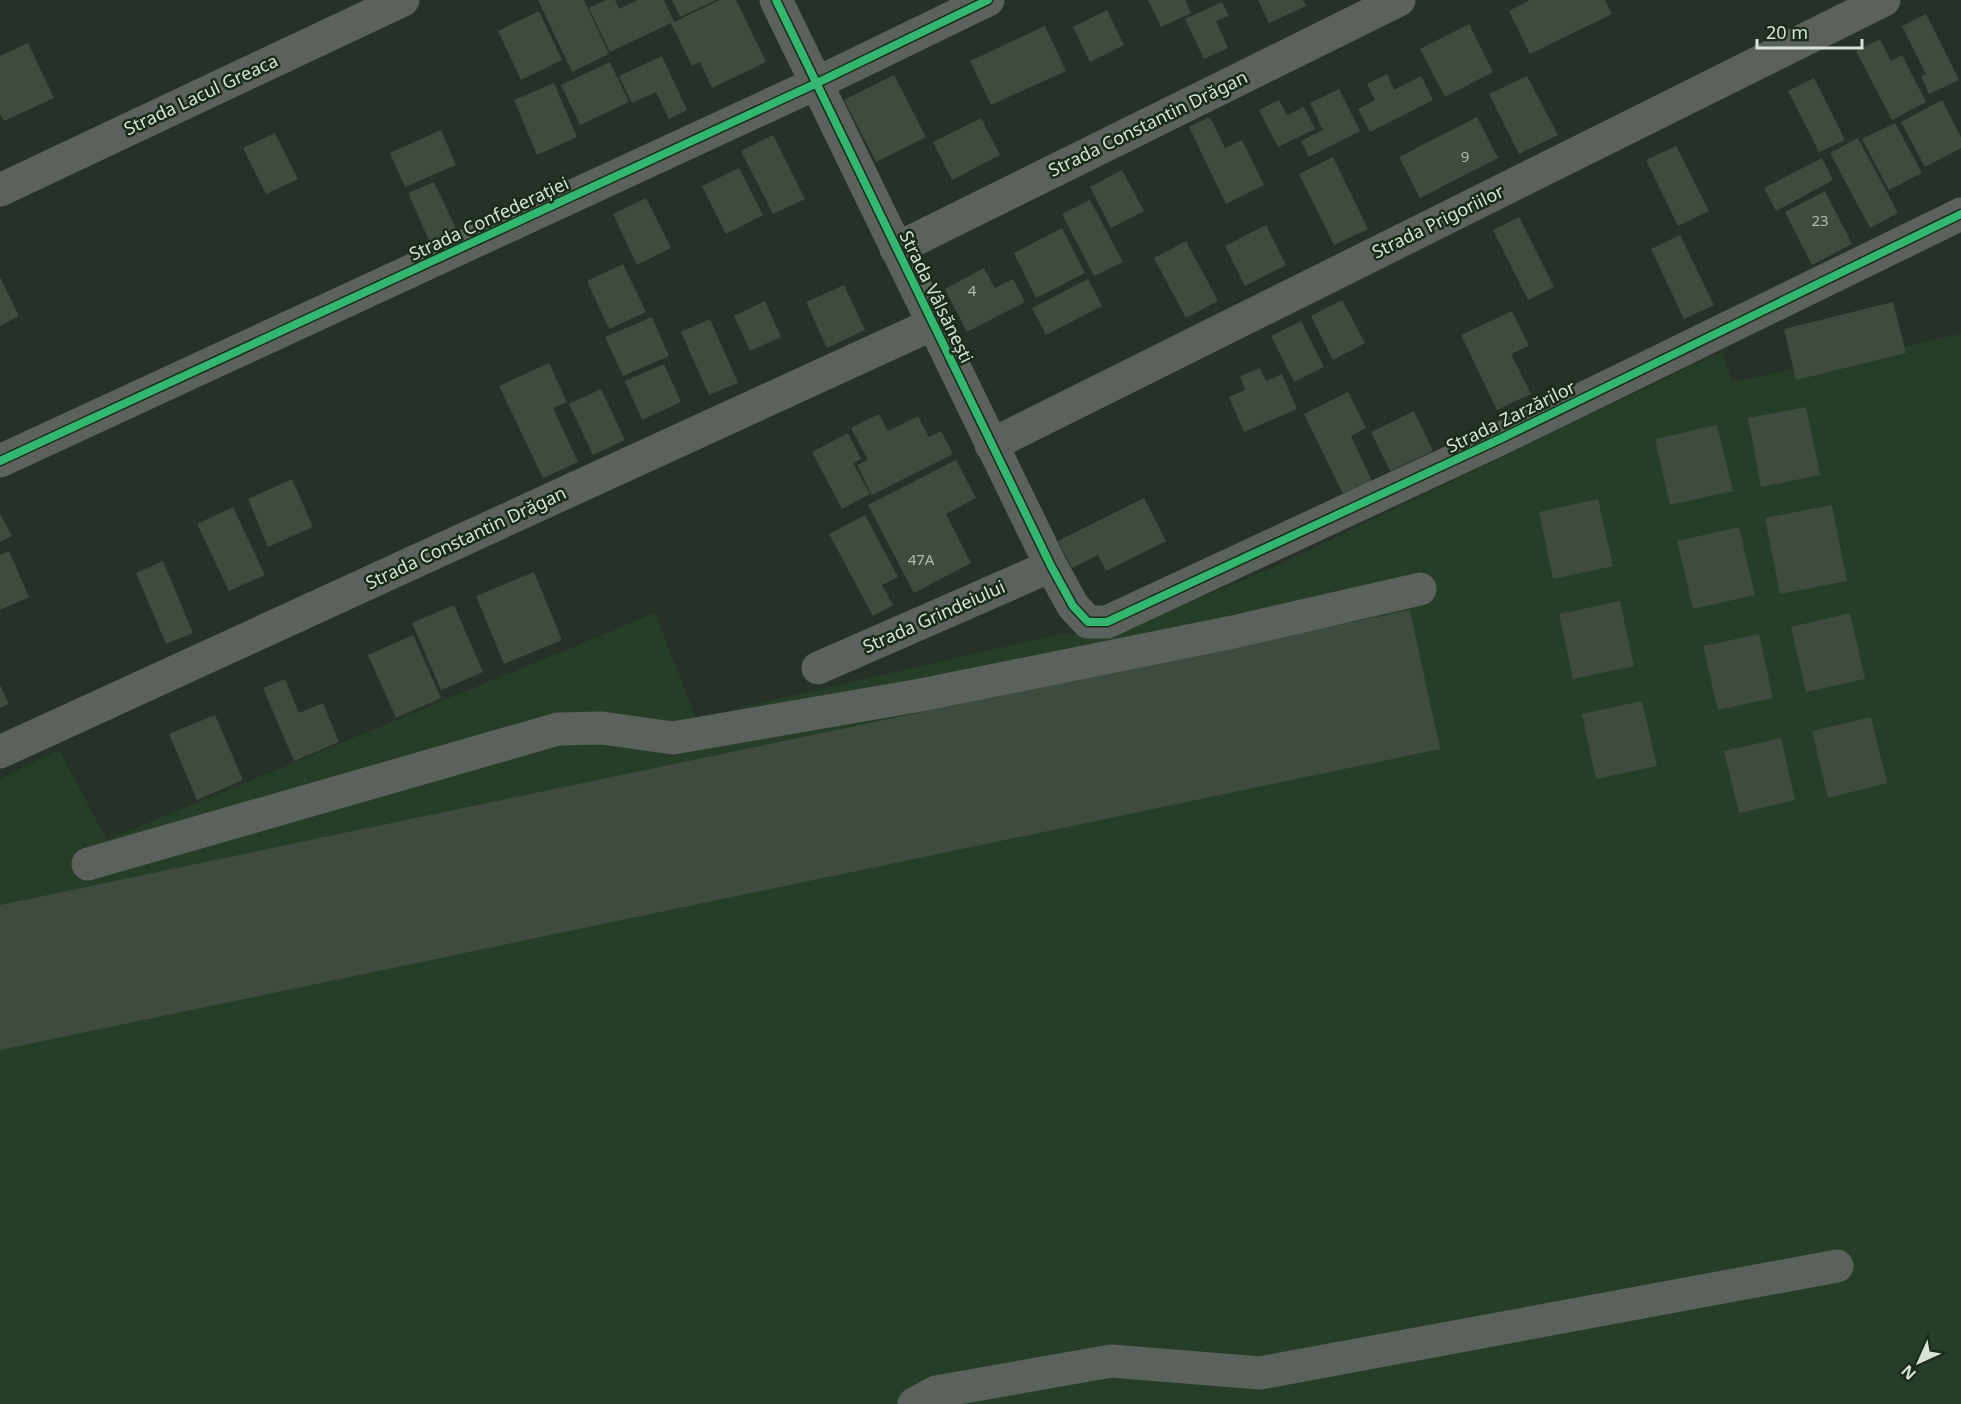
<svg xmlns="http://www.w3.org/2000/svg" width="1961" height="1404" font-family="'Noto Sans',sans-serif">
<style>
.built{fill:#263e28}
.building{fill:#3d4c3e}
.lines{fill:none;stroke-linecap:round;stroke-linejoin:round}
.minor{stroke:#5b625b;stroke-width:33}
.cycleway-casing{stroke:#192c1a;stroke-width:11}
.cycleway{stroke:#33b770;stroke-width:8}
.labels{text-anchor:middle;stroke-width:5;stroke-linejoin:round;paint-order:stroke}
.number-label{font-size:15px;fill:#b0bdb1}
.street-label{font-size:18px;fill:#d7e3d7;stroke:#192c1a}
</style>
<rect width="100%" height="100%" fill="#263227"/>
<path class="built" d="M 1961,334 L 1961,1404 L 0,1404 L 0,779 L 59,750 L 107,840 L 655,613 L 696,718 L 1060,634 L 1106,635 L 1270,569 L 1722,351 L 1732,382 Z"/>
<path class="building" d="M 538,0 L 584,0 L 609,54 L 572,72 Z
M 606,0 L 615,0 L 619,9 L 637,0 L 664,0 L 674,22 L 720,0 L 736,0 L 766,62 L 712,88 L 700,62 L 692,66 L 671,23 L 610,52 L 589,8 Z
M 672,0 L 716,0 L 680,17 Z
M 1148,0 L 1185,0 L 1191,13 L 1161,27 Z
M 1258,0 L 1303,0 L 1306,6 L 1269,23 Z
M 1530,0 L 1605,0 L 1612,14 L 1530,54 L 1509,11 Z
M 1222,2 L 1229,16 L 1216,21 L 1228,48 L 1204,59 L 1185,19 Z
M 1107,10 L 1124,45 L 1090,62 L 1073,27 Z
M 539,11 L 562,60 L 521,80 L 498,31 Z
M 1926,14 L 1959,80 L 1929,94 L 1921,76 L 1926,74 L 1902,26 Z
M 1469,24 L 1493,72 L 1445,97 L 1420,49 Z
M 1045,26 L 1066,71 L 991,105 L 970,61 Z
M 1880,39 L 1891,61 L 1902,55 L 1926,102 L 1892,120 L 1856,51 Z
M 28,43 L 54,98 L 4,121 L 0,113 L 0,56 Z
M 662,56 L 687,110 L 669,119 L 656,92 L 632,103 L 619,76 Z
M 610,62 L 629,102 L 580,125 L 561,85 Z
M 1387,74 L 1394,90 L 1421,76 L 1433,100 L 1370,132 L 1358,109 L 1375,100 L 1367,84 Z
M 894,75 L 926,137 L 876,162 L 844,100 Z
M 1527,76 L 1558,135 L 1519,154 L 1489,94 Z
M 1814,78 L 1845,140 L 1819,152 L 1788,91 Z
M 554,83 L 577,137 L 537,155 L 514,100 Z
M 1339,89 L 1360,131 L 1309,157 L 1301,141 L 1323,130 L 1310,103 Z
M 1279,100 L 1287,115 L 1304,107 L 1315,129 L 1278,147 L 1259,110 Z
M 1942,100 L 1961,137 L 1961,148 L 1925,167 L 1901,122 Z
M 1210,117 L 1225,148 L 1242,140 L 1264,185 L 1226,204 L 1189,127 Z
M 1477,117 L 1498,158 L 1420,198 L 1399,157 Z
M 981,118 L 1000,155 L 952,180 L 933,142 Z
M 1895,123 L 1922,173 L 1889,190 L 1862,139 Z
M 441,130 L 456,165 L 405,187 L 390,153 Z
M 275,133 L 298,179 L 266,194 L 243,148 Z
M 773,135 L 805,199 L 773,214 L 741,151 Z
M 1858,138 L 1898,213 L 1870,228 L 1830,153 Z
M 1676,146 L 1709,211 L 1678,226 L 1646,160 Z
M 1333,157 L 1368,229 L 1334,245 L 1299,174 Z
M 1822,158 L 1833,180 L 1776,211 L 1764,188 Z
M 739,168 L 763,215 L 726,234 L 702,186 Z
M 1122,170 L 1144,211 L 1111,228 L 1090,187 Z
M 434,182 L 458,233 L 431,245 L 408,193 Z
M 1825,191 L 1852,244 L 1812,265 L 1785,212 Z
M 646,198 L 671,248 L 637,265 L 613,214 Z
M 1090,200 L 1123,262 L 1094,276 L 1062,214 Z
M 1519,217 L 1554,287 L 1528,300 L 1493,230 Z
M 1266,225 L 1286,265 L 1245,286 L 1225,246 Z
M 1062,228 L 1085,273 L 1036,298 L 1014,253 Z
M 1680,235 L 1714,305 L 1684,319 L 1651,249 Z
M 1186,241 L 1218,301 L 1186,318 L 1154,258 Z
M 623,264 L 646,312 L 609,329 L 587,281 Z
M 984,268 L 995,288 L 1013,279 L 1025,302 L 967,332 L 945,289 Z
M 0,277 L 19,316 L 0,326 Z
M 1088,279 L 1102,306 L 1046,335 L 1032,308 Z
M 844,285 L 865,330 L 827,348 L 806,302 Z
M 1342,300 L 1365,343 L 1333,360 L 1311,316 Z
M 765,301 L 781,337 L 750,351 L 734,316 Z
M 1893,302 L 1906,353 L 1796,380 L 1784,329 Z
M 1512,311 L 1529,346 L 1511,354 L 1531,394 L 1497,410 L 1461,335 Z
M 652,317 L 669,356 L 623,376 L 605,337 Z
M 710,319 L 738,383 L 709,395 L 681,332 Z
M 1301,321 L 1324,367 L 1294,382 L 1271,336 Z
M 549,363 L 567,402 L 553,408 L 578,462 L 543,478 L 499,386 Z
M 664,364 L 681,402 L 642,420 L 625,381 Z
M 1260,368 L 1266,381 L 1282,374 L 1297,409 L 1244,432 L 1229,397 L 1245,390 L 1240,376 Z
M 601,389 L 625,440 L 593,455 L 569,404 Z
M 1348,392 L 1366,428 L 1351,436 L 1372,481 L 1343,494 L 1304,414 Z
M 1806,407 L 1820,475 L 1761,487 L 1748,418 Z
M 1414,411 L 1433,451 L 1390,471 L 1371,432 Z
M 879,414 L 888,431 L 918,416 L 929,437 L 941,431 L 953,454 L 872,495 L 857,465 L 868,460 L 851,428 Z
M 1717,425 L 1733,491 L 1670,505 L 1655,439 Z
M 848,433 L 861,459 L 853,463 L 870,494 L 842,509 L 812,452 Z
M 956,460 L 976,498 L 946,514 L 971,563 L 914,593 L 868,505 Z
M 292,479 L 313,527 L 268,547 L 248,499 Z
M 1144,498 L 1166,541 L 1106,571 L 1098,555 L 1072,568 L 1058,541 Z
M 1598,499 L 1613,566 L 1553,579 L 1539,512 Z
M 1832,505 L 1847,581 L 1780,594 L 1765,518 Z
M 233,507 L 265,575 L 229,591 L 197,524 Z
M 0,514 L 12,536 L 0,542 Z
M 865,515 L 898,577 L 882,585 L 893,605 L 873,616 L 829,534 Z
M 1739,527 L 1755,595 L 1693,609 L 1677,541 Z
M 9,551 L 29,597 L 0,610 L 0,555 Z
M 163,561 L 193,633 L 166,644 L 136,573 Z
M 534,572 L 562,640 L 504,664 L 476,596 Z
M 1620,601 L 1634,666 L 1573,679 L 1559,614 Z
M 454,605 L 483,672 L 441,690 L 412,623 Z
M 1410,610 L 1440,749 L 0,1050 L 0,905 Z
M 1850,613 L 1865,679 L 1806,692 L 1791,627 Z
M 1759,634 L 1773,698 L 1718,710 L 1703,646 Z
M 413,635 L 441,698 L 396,718 L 368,655 Z
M 285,679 L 299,713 L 323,703 L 339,742 L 294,761 L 263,688 Z
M 0,685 L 9,704 L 0,708 Z
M 1642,701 L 1657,766 L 1596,779 L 1582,714 Z
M 215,715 L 243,780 L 197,800 L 169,734 Z
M 1871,717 L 1887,783 L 1828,798 L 1812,731 Z
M 1781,738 L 1795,800 L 1739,813 L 1724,751 Z"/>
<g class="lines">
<path class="minor" d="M 776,0 L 1051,566 L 1073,606 L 1088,622 L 1107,622 L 1500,439 L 1961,214
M 0,190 L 403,0
M 896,249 L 1399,0
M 991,445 L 1884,0
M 0,461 L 815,84 L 988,0
M 818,668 L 1051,566
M 0,752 L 933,324
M 88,864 L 558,729 L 602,728 L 673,738 L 921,695 L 1233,632 L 1420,589
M 914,1404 L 936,1392 L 1111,1361 L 1260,1373 L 1837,1266"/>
<g class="cycleway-casing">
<path id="cycleway" d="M 776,0 L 1051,566 L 1073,606 L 1088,622 L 1107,622 L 1500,439 L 1961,214
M 0,461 L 815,84 L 988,0"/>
</g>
<use href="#cycleway" class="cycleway"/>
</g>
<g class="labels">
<g class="number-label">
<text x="1465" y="162">9</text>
<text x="1820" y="226">23</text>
<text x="972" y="296">4</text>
<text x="921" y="565">47A</text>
</g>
<g class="street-label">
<text transform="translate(201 95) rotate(-25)" y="6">Strada Lacul Greaca</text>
<text transform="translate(1148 124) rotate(-26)" y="6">Strada Constantin Drăgan</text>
<text transform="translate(489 219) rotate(-25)" y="6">Strada Confederației</text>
<text transform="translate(1438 222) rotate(-26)" y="6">Strada Prigoriilor</text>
<text transform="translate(936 297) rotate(64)" y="6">Strada Vâlsănești</text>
<text transform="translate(1511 417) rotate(-26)" y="6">Strada Zarzărilor</text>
<text transform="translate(466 538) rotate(-25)" y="6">Strada Constantin Drăgan</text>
<text transform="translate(934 617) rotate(-24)" y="6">Strada Grindeiului</text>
</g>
</g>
<g transform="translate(1919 1362) rotate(225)" stroke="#192c1a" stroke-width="4.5" paint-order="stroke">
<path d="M0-4.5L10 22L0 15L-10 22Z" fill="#d7e3d7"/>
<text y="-9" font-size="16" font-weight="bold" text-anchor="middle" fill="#d7e3d7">N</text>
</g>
<path d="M1757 39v9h105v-9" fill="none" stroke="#d7e3d7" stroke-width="3"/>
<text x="1766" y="39" font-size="18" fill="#d7e3d7" stroke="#192c1a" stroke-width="4.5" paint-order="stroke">20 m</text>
</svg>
